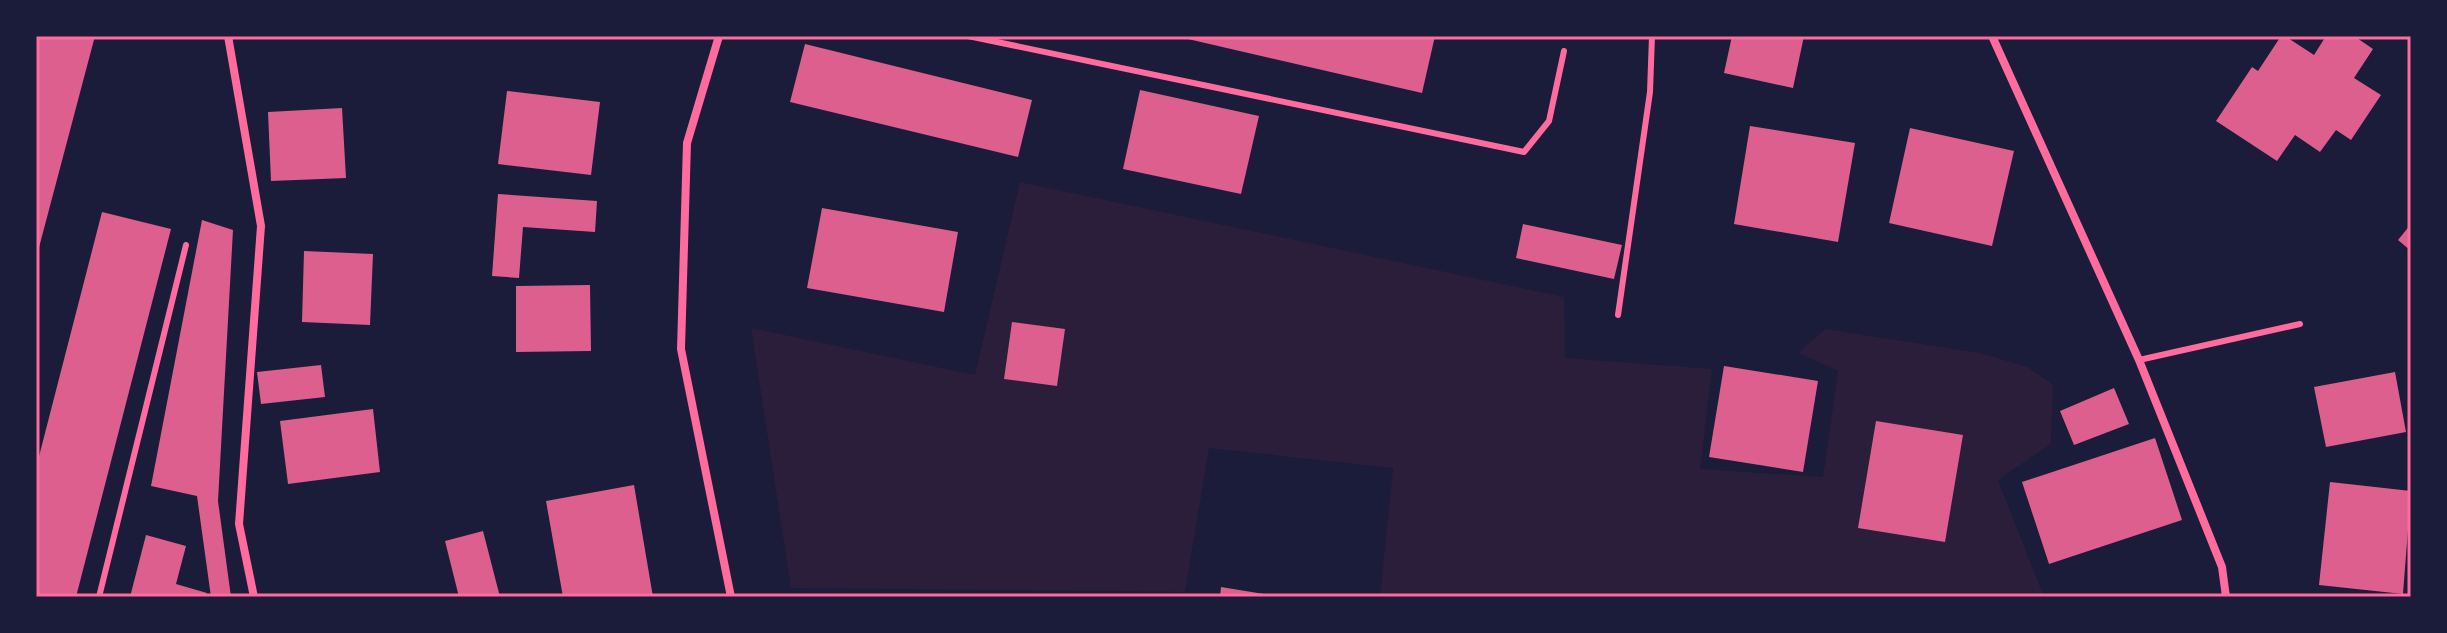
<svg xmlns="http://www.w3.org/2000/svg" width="2447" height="633" font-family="'Roboto Condensed',sans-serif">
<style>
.green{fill:#2a1e3b}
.building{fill:#dd5f8e}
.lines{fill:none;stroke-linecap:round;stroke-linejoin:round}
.service{stroke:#ff6b9d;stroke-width:6}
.minor{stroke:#ff6b9d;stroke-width:8}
.neatline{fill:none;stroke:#ff6b9d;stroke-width:3}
</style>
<rect width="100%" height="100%" fill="#1b1b3a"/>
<path class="green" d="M 1020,182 L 1564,297 L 1565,358 L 1712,369 L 1700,469 L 1823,477 L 1838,371 L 1798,353 L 1825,329 L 1980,353 L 2028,367 L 2053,385 L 2051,444 L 1998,480 L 2044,597 L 1380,596 L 1393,468 L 1209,448 L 1185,592 L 791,588 L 751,328 L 975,375 Z"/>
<path class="building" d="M 36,36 L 95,36 L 37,255 L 36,255 Z
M 1175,36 L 1435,36 L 1422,93 Z
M 1732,36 L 1804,36 L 1793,88 L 1724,73 Z
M 2281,36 L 2285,36 L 2314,55 L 2326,36 L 2354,36 L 2373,49 L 2354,78 L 2381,95 L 2351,140 L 2336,130 L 2320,152 L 2295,135 L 2277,161 L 2216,121 L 2252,67 L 2258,71 Z
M 805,44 L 1032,100 L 1018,157 L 790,102 Z
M 1140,90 L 1259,116 L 1241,194 L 1123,169 Z
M 507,91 L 600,102 L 591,175 L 498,164 Z
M 342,108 L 346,178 L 271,181 L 268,112 Z
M 1750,126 L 1855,143 L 1838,242 L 1734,224 Z
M 1910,128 L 2014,151 L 1992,246 L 1889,223 Z
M 498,194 L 597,201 L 595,232 L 523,227 L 519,278 L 492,276 Z
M 822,208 L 958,232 L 944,312 L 807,288 Z
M 102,212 L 171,229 L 76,597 L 36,597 L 36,468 Z
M 202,220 L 233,230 L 218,501 L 231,597 L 211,597 L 197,496 L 151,486 Z
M 1523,224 L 1622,245 L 1614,279 L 1516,258 Z
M 2411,224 L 2411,251 L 2398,240 Z
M 304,251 L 373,254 L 370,325 L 302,322 Z
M 590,285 L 591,351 L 516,352 L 516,286 Z
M 1012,322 L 1065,329 L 1057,386 L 1004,379 Z
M 321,365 L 325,397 L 261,404 L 257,372 Z
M 1724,366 L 1818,381 L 1803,472 L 1709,457 Z
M 2395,372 L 2406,432 L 2326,447 L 2314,387 Z
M 2114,388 L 2129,424 L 2074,445 L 2060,411 Z
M 373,409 L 380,472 L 288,484 L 280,421 Z
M 1876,421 L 1963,435 L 1945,542 L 1858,528 Z
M 2155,438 L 2182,520 L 2049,564 L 2022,482 Z
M 2330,482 L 2411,491 L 2403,594 L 2319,585 Z
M 634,485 L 653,597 L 563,597 L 546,501 Z
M 483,531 L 500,597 L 459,597 L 445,541 Z
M 146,535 L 186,546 L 176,584 L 207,593 L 205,597 L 130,597 Z
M 1221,587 L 1270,595 L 1270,597 L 1220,597 Z"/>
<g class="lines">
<path class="service" d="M 968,36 L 1524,152 L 1549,121 L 1564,51
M 1618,315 L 1650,92 L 1652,36
M 2139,360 L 2300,324
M 99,597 L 186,245"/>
<path class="minor" d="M 228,36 L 261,226 L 239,524 L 254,597
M 719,36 L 687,143 L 681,349 L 731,597
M 1992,36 L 2139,360 L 2222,567 L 2226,597"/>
</g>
<rect width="2447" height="633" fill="none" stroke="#1b1b3a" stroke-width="76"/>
<rect x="38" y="38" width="2371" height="557" class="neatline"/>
</svg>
